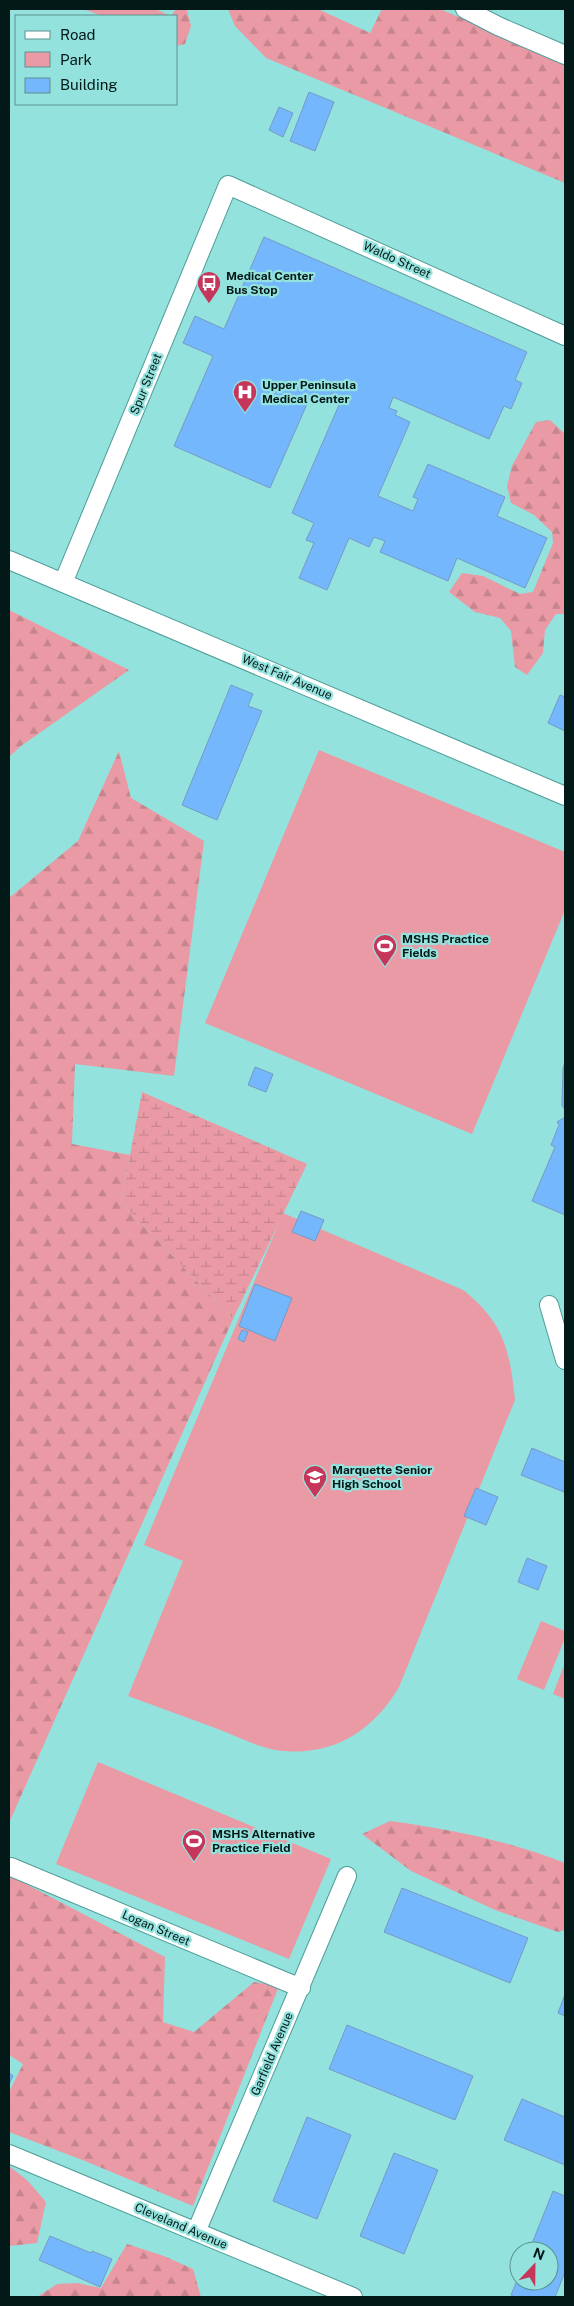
<svg xmlns="http://www.w3.org/2000/svg" width="574" height="2306" font-family="'Public Sans',sans-serif">
<style>
.green{fill:#e99aa5}
.forest{fill:url(#forest-firs)}
.wetland{fill:url(#wetland-marsh)}
.building{fill:#75b7fc;stroke:#739bc6}
.lines{fill:none;stroke-linecap:round;stroke-linejoin:round}
.minor-casing{stroke:#4e9c98;stroke-width:20}
.minor{stroke:#fff;stroke-width:18}
.labels{text-anchor:middle;stroke-width:4.5;stroke-linejoin:round;paint-order:stroke}
.street-label{font-size:12px;fill:#021918;stroke:#94e2dd}
.poi-label{font-size:12px;font-weight:bold;fill:#021918;stroke:#94e2dd;text-anchor:start}
</style>
<defs>
<pattern id="forest-firs" width="22" height="20" patternUnits="userSpaceOnUse" patternTransform="scale(1.25)"><rect width="22" height="20" fill="#e99aa5"/><path d="M5 1l3.5 6h-7zM16 11l3.5 6h-7z" fill="#c6848d"/></pattern>
<pattern id="wetland-marsh" width="20" height="14" patternUnits="userSpaceOnUse" patternTransform="scale(1.25)"><rect width="20" height="14" fill="#e99aa5"/><path d="M1 5h8M5 5V1M11 12h8M15 12V8" fill="none" stroke="#c6848d"/></pattern>
</defs>
<rect width="100%" height="100%" fill="#94e2dd"/>
<path class="green" d="M 319,750 L 565,852 L 565,910 L 472,1134 L 205,1023 Z
M 283,1213 L 463,1290 C 504,1322 510,1351 515,1400 L 399,1687 C 372,1733 330,1758 275,1750 C 256,1746 236,1736 218,1729 C 188,1718 158,1707 128,1696 L 183,1561 L 144,1545 Z
M 541,1621 L 565,1631 L 565,1638 L 544,1690 L 517,1679 Z
M 565,1663 L 565,1699 L 553,1694 Z
M 98,1762 L 331,1859 L 289,1959 L 56,1864 Z"/>
<path class="forest" d="M 83,9 L 155,9 L 171,16 L 176,9 L 187,10 L 191,26 L 185,44 L 176,46 L 176,16 L 102,16 Z
M 228,9 L 318,9 L 370,33 L 382,9 L 440,9 L 565,62 L 565,183 L 266,58 L 235,26 Z
M 550,420 L 565,434 L 565,614 L 556,614 L 545,630 L 543,653 L 527,675 L 515,667 L 511,631 L 500,618 L 475,612 L 449,592 L 462,573 L 483,576 L 520,594 L 533,592 L 553,543 L 552,532 L 534,515 L 511,503 L 507,486 L 512,466 L 536,422 Z
M 9,610 L 129,670 L 21,746 L 9,757 Z
M 119,751 L 131,798 L 204,841 L 174,1076 L 75,1064 L 72,1144 L 130,1155 L 121,1202 L 233,1319 L 9,1823 L 9,898 L 78,841 Z
M 390,1821 C 449,1829 510,1841 565,1863 L 565,1930 L 558,1932 L 495,1910 L 411,1871 L 362,1834 Z
M 9,1875 L 165,1957 L 163,2022 L 194,2032 L 254,1982 L 279,1986 L 193,2206 L 85,2161 L 9,2132 L 9,2092 L 23,2064 L 9,2055 Z
M 9,2166 L 27,2180 L 46,2202 L 37,2243 L 9,2246 Z
M 127,2244 L 164,2256 L 193,2269 L 201,2297 L 37,2297 L 57,2284 L 77,2283 L 101,2288 Z"/>
<path class="wetland" d="M 142,1092 L 307,1164 L 233,1319 L 121,1202 Z"/>
<path class="building" d="M 309,92 L 334,102 L 315,151 L 290,141 Z
M 279,107 L 293,113 L 283,137 L 269,130 Z
M 264,237 L 527,352 L 515,380 L 522,383 L 511,409 L 504,406 L 489,439 L 393,397 L 389,408 L 397,411 L 395,415 L 410,422 L 378,496 L 413,511 L 418,499 L 413,497 L 428,464 L 505,497 L 497,516 L 547,538 L 525,588 L 457,558 L 448,581 L 380,552 L 385,541 L 374,537 L 369,547 L 349,538 L 327,590 L 299,578 L 314,543 L 306,540 L 314,523 L 292,513 L 342,398 L 331,393 L 327,402 L 311,395 L 270,488 L 174,446 L 213,356 L 183,343 L 195,316 L 224,329 Z
M 231,685 L 253,694 L 248,706 L 262,711 L 217,820 L 182,805 Z
M 560,695 L 565,697 L 565,731 L 548,723 Z
M 565,1062 L 565,1110 L 562,1105 L 563,1068 Z
M 255,1067 L 273,1074 L 266,1092 L 248,1085 Z
M 565,1117 L 565,1215 L 532,1201 L 555,1147 L 551,1145 L 559,1125 L 557,1122 Z
M 301,1211 L 324,1220 L 315,1241 L 292,1232 Z
M 255,1284 L 292,1298 L 275,1341 L 239,1326 Z
M 242,1330 L 248,1332 L 244,1342 L 238,1339 Z
M 532,1448 L 565,1462 L 564,1492 L 521,1475 Z
M 476,1488 L 498,1497 L 486,1525 L 464,1516 Z
M 527,1558 L 547,1566 L 538,1590 L 518,1582 Z
M 402,1888 L 528,1938 L 510,1983 L 384,1932 Z
M 565,1994 L 565,2016 L 558,2013 Z
M 347,2025 L 473,2076 L 455,2120 L 329,2069 Z
M 9,2073 L 13,2076 L 9,2084 Z
M 522,2099 L 565,2117 L 565,2165 L 504,2140 Z
M 307,2117 L 351,2135 L 317,2219 L 273,2201 Z
M 394,2153 L 438,2170 L 404,2254 L 360,2236 Z
M 553,2191 L 565,2196 L 565,2272 L 555,2297 L 515,2297 L 511,2295 L 519,2276 L 519,2281 L 549,2281 L 549,2251 L 529,2251 Z
M 50,2236 L 91,2253 L 92,2251 L 112,2259 L 100,2287 L 39,2260 Z"/>
<g class="lines">
<g class="minor-casing">
<path id="minor" d="M 465,9 L 498,26 L 565,55
M 9,560 L 565,796
M 63,583 L 228,185 L 565,336
M 549,1305 L 565,1360
M 11,1867 L 301,1988
M 9,2154 L 353,2297
M 196,2232 L 347,1876"/>
</g>
<use href="#minor" class="minor"/>
</g>
<defs>
<g id="bus-pin" transform="scale(1.25)"><path d="M0 17L-7.5 6A9.5 9.5 0 1 1 7.5 6Z" fill="#c5365a" stroke="#94e2dd"/><path d="M-5-6H5V4H4V6H2V4H-2V6H-4V4H-5ZM-3.5-4V0h7V-4ZM-3.5 1.2v1.5H-2V1.2ZM2 1.2v1.5H3.5V1.2Z" fill="#fff"/></g>
<g id="hospital-pin" transform="scale(1.25)"><path d="M0 17L-7.5 6A9.5 9.5 0 1 1 7.5 6Z" fill="#c5365a" stroke="#94e2dd"/><path d="M-5-5h3v3.5h4V-5h3V5h-3V1.5h-4V5h-3Z" fill="#fff"/></g>
<g id="stadium-pin" transform="scale(1.25)"><path d="M0 17L-7.5 6A9.5 9.5 0 1 1 7.5 6Z" fill="#c5365a" stroke="#94e2dd"/><path d="M0-5a6.5 5 0 1 0 0 10a6.5 5 0 1 0 0-10ZM-3.5-1.8h7v3.6h-7Z" fill="#fff"/></g>
<g id="school-pin" transform="scale(1.25)"><path d="M0 17L-7.5 6A9.5 9.5 0 1 1 7.5 6Z" fill="#c5365a" stroke="#94e2dd"/><path d="M0-5L7-2L0 1L-7-2ZM-4 1L0 2.5L4 1V4Q0 6-4 4Z" fill="#fff"/></g>
</defs>
<g fill-rule="evenodd">
<use href="#bus-pin" x="209" y="283"/>
<use href="#hospital-pin" x="245" y="392"/>
<use href="#stadium-pin" x="385" y="946"/>
<use href="#school-pin" x="315" y="1477"/>
<use href="#stadium-pin" x="194" y="1841"/>
</g>
<g class="labels">
<g class="street-label">
<text transform="translate(397 260) rotate(24)" y="4">Waldo Street</text>
<text transform="translate(146 384) rotate(-68)" y="4">Spur Street</text>
<text transform="translate(287 677) rotate(23)" y="4">West Fair Avenue</text>
<text transform="translate(156 1928) rotate(23)" y="4">Logan Street</text>
<text transform="translate(272 2054) rotate(-67)" y="4">Garfield Avenue</text>
<text transform="translate(181 2226) rotate(23)" y="4">Cleveland Avenue</text>
</g>
<g class="poi-label">
<text x="226" y="280">Medical Center<tspan x="226" dy="14">Bus Stop</tspan></text>
<text x="262" y="389">Upper Peninsula<tspan x="262" dy="14">Medical Center</tspan></text>
<text x="402" y="943">MSHS Practice<tspan x="402" dy="14">Fields</tspan></text>
<text x="332" y="1474">Marquette Senior<tspan x="332" dy="14">High School</tspan></text>
<text x="212" y="1838">MSHS Alternative<tspan x="212" dy="14">Practice Field</tspan></text>
</g>
</g>
<rect width="574" height="2306" fill="none" stroke="#021918" stroke-width="20"/>
<rect x="15" y="15" width="162" height="90" fill="#94e2dd" stroke="#5a928e"/>
<rect x="25" y="31" width="25" height="8" fill="#ffffff" stroke="#5a928e"/>
<text x="60" y="40" font-size="15" fill="#021918">Road</text>
<rect x="25" y="52" width="25" height="15" fill="#e99aa5" stroke="#5a928e"/>
<text x="60" y="65" font-size="15" fill="#021918">Park</text>
<rect x="25" y="78" width="25" height="15" fill="#75b7fc" stroke="#5a928e"/>
<text x="60" y="90" font-size="15" fill="#021918">Building</text>
<g transform="translate(534 2266) rotate(22)"><circle r="24" fill="#94e2dd" stroke="#5a928e"/>
<path d="M0-4L9 19L0 12L-9 19Z" fill="#c5365a"/>
<text y="-8" font-size="14" font-weight="bold" text-anchor="middle" fill="#021918">N</text>
</g>
</svg>
